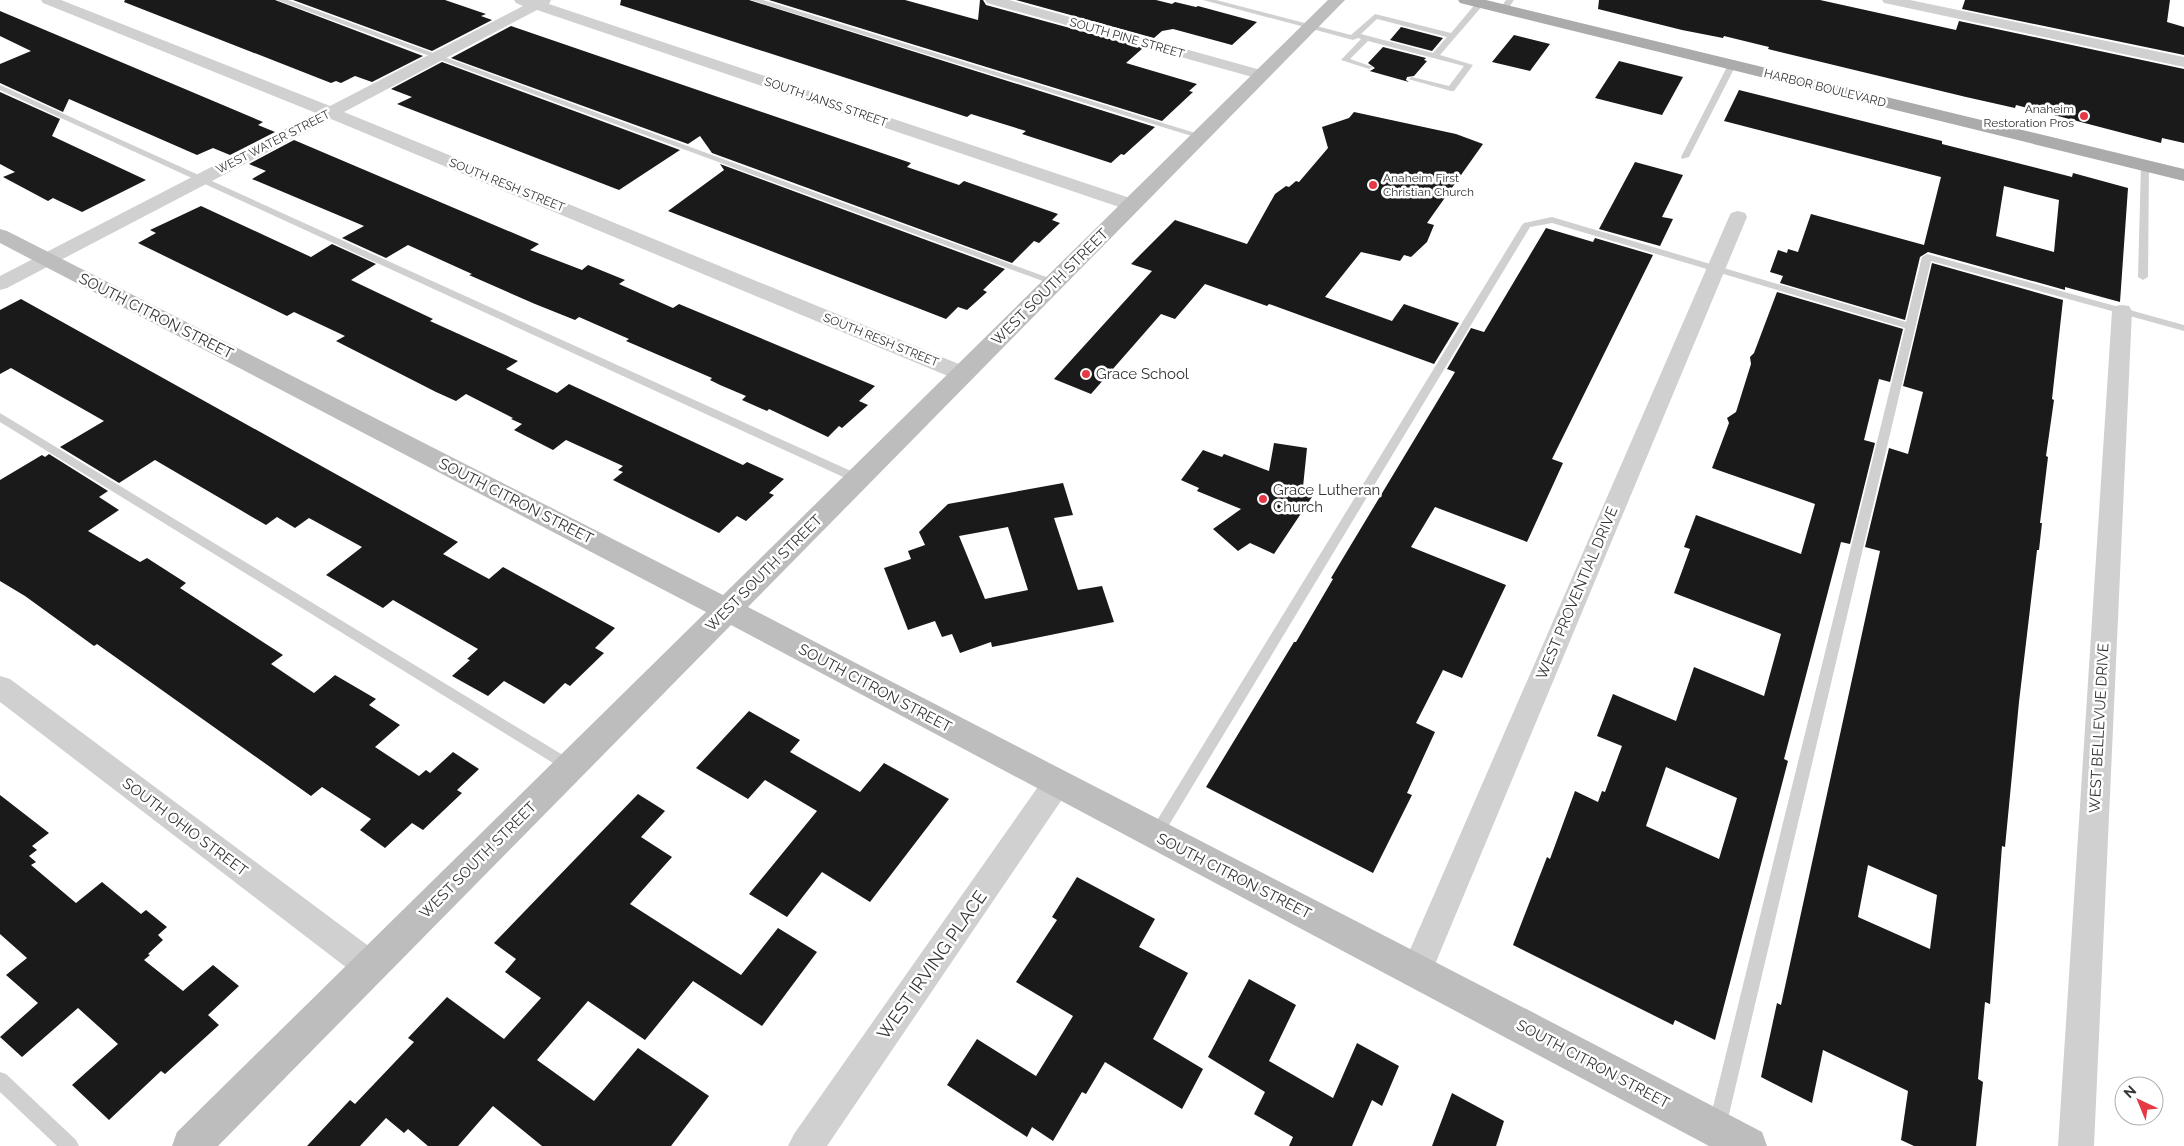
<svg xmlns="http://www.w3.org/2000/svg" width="2184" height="1146" font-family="Raleway,sans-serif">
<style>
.building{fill:#1a1a1a;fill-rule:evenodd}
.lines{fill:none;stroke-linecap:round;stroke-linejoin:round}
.lane{fill:#d0d0d0;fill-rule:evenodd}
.street{fill:#d0d0d0;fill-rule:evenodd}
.secondary{fill:#bdbdbd;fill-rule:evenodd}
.primary{fill:#ababab;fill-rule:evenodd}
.poi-dot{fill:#e63946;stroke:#fff;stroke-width:2}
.labels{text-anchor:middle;stroke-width:5;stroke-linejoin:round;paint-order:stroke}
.far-street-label{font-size:12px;fill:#333;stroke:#fff}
.far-poi-label{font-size:12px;fill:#333;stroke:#fff;text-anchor:end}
.street-label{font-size:15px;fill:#333;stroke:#fff}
.poi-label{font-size:15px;fill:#333;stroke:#fff;text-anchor:start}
.near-street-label{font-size:18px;fill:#333;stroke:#fff}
</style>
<rect width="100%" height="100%" fill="#fff"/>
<path class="building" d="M 125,0 L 275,0 L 423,56 L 372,82 L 355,76 L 341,83 L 336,81 L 331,83 L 124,2 Z
M 293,0 L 445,0 L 486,14 L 481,16 L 492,20 L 432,51 Z
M 621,0 L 749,0 L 1155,127 L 1124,155 L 1121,154 L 1111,163 L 1022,134 L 1026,131 L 971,114 L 967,117 L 620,5 Z
M 769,0 L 905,0 L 978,20 L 980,0 L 983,0 L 986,5 L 1143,48 L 1126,63 L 1197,84 L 1189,91 L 1193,92 L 1162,121 Z
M 1016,0 L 1156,0 L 1172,4 L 1175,2 L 1196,7 L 1198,6 L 1257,22 L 1232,45 L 1173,29 L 1162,31 L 1154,38 Z
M 1599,0 L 1820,0 L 1956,30 L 1959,21 L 2184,69 L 2184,143 L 2162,138 L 2161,143 L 2016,105 L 2015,108 L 1966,97 L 1768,49 L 1769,47 L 1724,36 L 1723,38 L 1682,30 L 1598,9 Z
M 1965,0 L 2170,0 L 2167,22 L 2184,27 L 2184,55 L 1962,9 Z
M 0,11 L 263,122 L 258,125 L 275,132 L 230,155 L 213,148 L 197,155 L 69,99 L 63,112 L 0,83 L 0,64 L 31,51 L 0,36 Z
M 511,26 L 911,163 L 907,167 L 959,185 L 964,181 L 1058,214 L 1052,220 L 1060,223 L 1039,243 L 1034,241 L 1012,263 L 712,153 L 700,136 L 688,144 L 451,58 Z
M 1401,27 L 1443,38 L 1432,51 L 1390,40 Z
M 1514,35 L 1550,44 L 1530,71 L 1492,62 Z
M 1383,47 L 1426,58 L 1424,60 L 1427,61 L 1414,76 L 1407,77 L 1406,80 L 1409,82 L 1366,70 L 1370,71 L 1375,68 L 1368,63 Z
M 1619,61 L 1683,77 L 1662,115 L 1595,98 Z
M 442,62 L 680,150 L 619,190 L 397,104 L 412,97 L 391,89 Z
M 1739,90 L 1942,141 L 1942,144 L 2072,177 L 2073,173 L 2128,188 L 2120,302 L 2065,287 L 2065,290 L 1928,252 L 1920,257 L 1905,320 L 1780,283 L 1783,276 L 1770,272 L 1778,250 L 1787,253 L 1788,249 L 1798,252 L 1811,214 L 1924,245 L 1941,177 L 1724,121 ZM 2004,186 L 2059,200 L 2054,252 L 1996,236 Z
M 0,92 L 60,119 L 52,136 L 146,180 L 82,212 L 53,198 L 48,201 L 3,177 L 15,172 L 0,164 Z
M 1354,112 L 1456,134 L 1483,144 L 1427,223 L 1434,225 L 1427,242 L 1411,257 L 1404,255 L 1400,261 L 1361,252 L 1325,297 L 1392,321 L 1404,304 L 1459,323 L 1434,364 L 1269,304 L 1267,306 L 1205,284 L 1175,319 L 1161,314 L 1091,394 L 1054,379 L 1152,271 L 1131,264 L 1175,220 L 1247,244 L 1275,194 L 1286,186 L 1289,187 L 1296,181 L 1299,182 L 1328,148 L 1322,127 L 1349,118 Z
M 294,140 L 539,244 L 530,250 L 582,270 L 588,265 L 625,280 L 619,284 L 673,308 L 679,304 L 875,386 L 859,401 L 868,405 L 842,428 L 839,426 L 828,437 L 769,409 L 767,411 L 742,400 L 746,396 L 720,385 L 710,380 L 712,378 L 626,341 L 629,339 L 579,317 L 575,320 L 535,304 L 469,275 L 472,274 L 408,245 L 386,258 L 342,238 L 364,226 L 252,179 L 266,171 L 249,164 Z
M 1635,162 L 1683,175 L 1662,217 L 1673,219 L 1660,246 L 1599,229 Z
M 720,164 L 1005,269 L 983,290 L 987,292 L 967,310 L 958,307 L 946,319 L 668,211 L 724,170 Z
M 201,206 L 311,257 L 332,244 L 376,264 L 351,280 L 433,319 L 430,321 L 518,361 L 506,369 L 557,393 L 569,384 L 743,465 L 747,462 L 784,479 L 769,493 L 774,495 L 746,521 L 737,516 L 719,533 L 613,480 L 623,472 L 618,470 L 623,466 L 566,440 L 553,450 L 514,430 L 522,424 L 511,419 L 513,418 L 466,394 L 456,401 L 436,392 L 336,341 L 345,336 L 294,312 L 287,316 L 138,243 L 156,233 L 150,230 Z
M 1546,228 L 1593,242 L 1595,238 L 1653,255 L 1552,459 L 1563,463 L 1527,542 L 1435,507 L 1411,547 L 1506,585 L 1462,678 L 1443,670 L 1416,723 L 1435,732 L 1407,793 L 1412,795 L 1373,873 L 1206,787 L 1294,642 L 1296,642 L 1333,579 L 1331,578 L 1455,372 L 1447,369 L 1471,328 L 1484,332 Z
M 1932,263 L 2063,300 L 2052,399 L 2054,400 L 2046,456 L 2048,457 L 2040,523 L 2042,523 L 2039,550 L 2037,550 L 2019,702 L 2005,847 L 2002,846 L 1990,1004 L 1985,1002 L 1978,1079 L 1983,1082 L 1976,1146 L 1914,1146 L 1901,1140 L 1908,1091 L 1823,1050 L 1812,1103 L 1761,1077 L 1777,1003 L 1781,1005 L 1880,551 L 1865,547 L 1889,448 L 1908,454 L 1923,392 L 1903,386 ZM 1868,865 L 1937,895 L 1930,949 L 1858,917 Z
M 1777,292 L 1903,329 L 1890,382 L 1879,379 L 1864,440 L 1875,443 L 1850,544 L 1841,542 L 1784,759 L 1788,761 L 1715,1040 L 1675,1020 L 1673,1025 L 1513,945 L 1547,857 L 1550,859 L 1575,791 L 1598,802 L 1602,791 L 1605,792 L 1622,746 L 1597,736 L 1613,694 L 1676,721 L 1694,667 L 1764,696 L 1781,634 L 1674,593 L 1690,549 L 1684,547 L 1696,515 L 1801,554 L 1815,504 L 1712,468 L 1729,423 L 1727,418 L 1736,412 L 1751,364 L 1750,357 L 1754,353 ZM 1666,767 L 1737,798 L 1719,859 L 1646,826 Z
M 21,299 L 458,542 L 443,554 L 489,579 L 503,567 L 615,628 L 595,648 L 604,653 L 570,686 L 565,683 L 544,704 L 504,681 L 488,696 L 452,676 L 470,660 L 467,659 L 478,649 L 393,600 L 383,608 L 326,575 L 362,547 L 309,518 L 295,528 L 277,517 L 266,525 L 155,460 L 119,483 L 60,447 L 104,421 L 11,368 L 0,374 L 0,310 Z
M 1274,443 L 1307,448 L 1303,487 L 1314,494 L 1274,554 L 1250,543 L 1238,551 L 1213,529 L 1241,509 L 1197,491 L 1199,488 L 1181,480 L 1203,450 L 1222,457 L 1224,454 L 1269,471 Z
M 49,454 L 108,491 L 99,497 L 119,510 L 88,531 L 140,562 L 147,558 L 186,583 L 180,588 L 283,655 L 271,664 L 314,693 L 335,675 L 376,699 L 369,705 L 400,725 L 375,747 L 419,776 L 426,770 L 430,773 L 453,752 L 479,769 L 457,790 L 462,793 L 423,830 L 412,823 L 385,848 L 360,830 L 371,819 L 322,787 L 311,796 L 97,644 L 94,646 L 25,596 L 0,581 L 0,480 L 42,455 L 45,457 Z
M 1063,483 L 1073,515 L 1054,518 L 1078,590 L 1102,586 L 1114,622 L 992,647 L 991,642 L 960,653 L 952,634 L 942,637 L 935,621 L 908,630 L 884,568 L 911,559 L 908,551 L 925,545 L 919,532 L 948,504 ZM 1008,527 L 1028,590 L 985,599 L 959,536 Z
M 749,711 L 800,740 L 790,752 L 860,792 L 884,763 L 949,799 L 870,902 L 822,872 L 787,917 L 749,894 L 817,811 L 765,780 L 748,799 L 696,768 Z
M 638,794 L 665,811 L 641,837 L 672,857 L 630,904 L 741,975 L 778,928 L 817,952 L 762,1026 L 693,981 L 645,1040 L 588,1001 L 537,1060 L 594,1101 L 638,1048 L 709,1096 L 671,1146 L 542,1146 L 493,1106 L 458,1146 L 428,1146 L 408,1129 L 404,1133 L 386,1118 L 360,1146 L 307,1146 L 350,1100 L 355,1104 L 414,1042 L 408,1038 L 447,997 L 504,1039 L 541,998 L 505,972 L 516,959 L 494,943 Z
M 0,795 L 49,833 L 32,846 L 37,850 L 29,856 L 36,862 L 31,865 L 76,903 L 102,882 L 141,914 L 146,910 L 167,927 L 158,935 L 163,940 L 148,954 L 150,955 L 144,960 L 183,991 L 213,965 L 239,986 L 208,1015 L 219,1025 L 165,1074 L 161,1071 L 109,1120 L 72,1085 L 118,1044 L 78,1008 L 22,1057 L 0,1037 L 38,1003 L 6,975 L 27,958 L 0,934 Z
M 1077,877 L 1155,919 L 1139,947 L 1188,973 L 1153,1039 L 1203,1069 L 1182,1109 L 1105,1062 L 1086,1094 L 1082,1092 L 1053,1141 L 1032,1127 L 1027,1137 L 947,1085 L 977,1039 L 1036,1076 L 1073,1016 L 1016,982 L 1057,920 L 1052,917 Z
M 1249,979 L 1296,1005 L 1269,1061 L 1333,1098 L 1357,1043 L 1399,1066 L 1382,1106 L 1372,1100 L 1352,1146 L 1289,1146 L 1293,1137 L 1254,1114 L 1265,1092 L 1208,1057 Z
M 1452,1093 L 1504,1121 L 1496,1146 L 1432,1146 Z"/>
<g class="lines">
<path class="lane" d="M 277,0 L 288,0 L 1060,282 L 1059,284 L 1051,284 Z
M 751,0 L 763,0 L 1205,136 L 1198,138 Z
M 1203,0 L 1216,0 L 1351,35 L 1375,14 L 1451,33 L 1477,2 L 1484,4 L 1440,55 L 1473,65 L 1454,91 L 1451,91 L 1408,79 L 1412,77 L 1449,86 L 1464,66 L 1368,41 L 1350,59 L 1373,67 L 1369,69 L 1341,60 L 1361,39 L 1358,38 L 1353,40 ZM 1377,19 L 1447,37 L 1433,53 L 1361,34 Z
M 1506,0 L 1514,0 L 1506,12 L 1500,12 L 1499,10 Z
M 1729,63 L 1736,65 L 1689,157 L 1682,159 L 1681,157 Z
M 0,85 L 862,476 L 864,479 L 858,483 L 854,482 L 0,90 Z
M 2145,162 L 2149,165 L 2148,277 L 2143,280 L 2138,277 L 2141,165 Z
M 1552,217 L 1906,322 L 1922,257 L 1927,254 L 2184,325 L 2184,331 L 1931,261 L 1726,1127 L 1723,1133 L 1717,1136 L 1711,1133 L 1708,1127 L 1905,328 L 1552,223 L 1530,227 L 1160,840 L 1155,842 L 1150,840 L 1148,835 L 1522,225 L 1524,223 Z
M 0,413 L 576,763 L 578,767 L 576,771 L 571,773 L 566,771 L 0,422 Z
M 0,1072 L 6,1074 L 76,1140 L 79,1146 L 57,1146 L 0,1092 Z"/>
<path class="street" d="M 41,0 L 61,0 L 330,106 L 523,6 L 516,3 L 514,0 L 551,0 L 549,4 L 1139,201 L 1141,205 L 1139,209 L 1132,211 L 1125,209 L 537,10 L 344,112 L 971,369 L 974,374 L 971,379 L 963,381 L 955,379 L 331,119 L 7,288 L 0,290 L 0,276 L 316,113 L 43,3 Z
M 985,0 L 1009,0 L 1268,72 L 1270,75 L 1268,78 L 1256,78 L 987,3 Z
M 1882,0 L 1910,0 L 2184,57 L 2184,67 L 1889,4 L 1884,3 Z
M 1738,211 L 1745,213 L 1747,217 L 1428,981 L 1417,986 L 1406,981 L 1401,970 L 1406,959 L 1729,217 L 1731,213 Z
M 2122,305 L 2129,306 L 2132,311 L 2094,1146 L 2058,1146 L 2112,311 L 2115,306 Z
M 0,676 L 10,679 L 382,956 L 387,967 L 382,978 L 371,983 L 360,978 L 0,702 Z
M 1057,770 L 1067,774 L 1071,783 L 1067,792 L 827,1146 L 788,1146 L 794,1134 L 1047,774 Z"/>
<path class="secondary" d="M 1328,0 L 1345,0 L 748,607 C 1086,783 1425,955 1762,1132 L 1767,1146 L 1709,1146 L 731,625 L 218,1146 L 172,1146 L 177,1132 L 706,612 L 0,243 L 0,229 L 7,231 L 723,595 Z"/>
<path class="primary" d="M 1458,0 L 1486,0 L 2184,169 L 2184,181 L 1460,3 Z"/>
</g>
<g class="poi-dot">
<circle cx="2084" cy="116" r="5"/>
<circle cx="1373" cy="185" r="5"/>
<circle cx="1086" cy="374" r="5"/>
<circle cx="1263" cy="499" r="5"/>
</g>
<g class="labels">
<g class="far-street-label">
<text transform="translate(1127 38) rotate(16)" y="4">SOUTH PINE STREET</text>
<text transform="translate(1825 88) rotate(14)" y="4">HARBOR BOULEVARD</text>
<text transform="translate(826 102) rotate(19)" y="4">SOUTH JANSS STREET</text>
<text transform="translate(273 142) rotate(-27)" y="4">WEST WATER STREET</text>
<text transform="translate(507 185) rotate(22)" y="4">SOUTH RESH STREET</text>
<text transform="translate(881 340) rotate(22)" y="4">SOUTH RESH STREET</text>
</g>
<g class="far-poi-label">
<text x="2074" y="113">Anaheim<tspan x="2074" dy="14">Restoration Pros</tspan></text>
<text x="1383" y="182" text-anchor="start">Anaheim First<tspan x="1383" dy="14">Christian Church</tspan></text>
</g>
<g class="street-label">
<text transform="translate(1050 287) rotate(-45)" y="5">WEST SOUTH STREET</text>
<text transform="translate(156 316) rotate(27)" y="5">SOUTH CITRON STREET</text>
<text transform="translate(516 501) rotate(27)" y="5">SOUTH CITRON STREET</text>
<text transform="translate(764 573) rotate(-45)" y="5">WEST SOUTH STREET</text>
<text transform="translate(1577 593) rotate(-67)" y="5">WEST PROVENTIAL DRIVE</text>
<text transform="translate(875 688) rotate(28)" y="5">SOUTH CITRON STREET</text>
<text transform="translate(2099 728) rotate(-87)" y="5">WEST BELLEVUE DRIVE</text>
<text transform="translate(185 827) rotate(37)" y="5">SOUTH OHIO STREET</text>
<text transform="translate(478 860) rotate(-45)" y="5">WEST SOUTH STREET</text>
<text transform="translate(1234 876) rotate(27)" y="5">SOUTH CITRON STREET</text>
<text transform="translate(1593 1064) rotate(28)" y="5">SOUTH CITRON STREET</text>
</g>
<g class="poi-label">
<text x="1096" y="379">Grace School</text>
<text x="1273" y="495">Grace Lutheran<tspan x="1273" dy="17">Church</tspan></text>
</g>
<g class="near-street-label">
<text transform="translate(932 965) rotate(-55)" y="6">WEST IRVING PLACE</text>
</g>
</g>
<g transform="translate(2139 1101) rotate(316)"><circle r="24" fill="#ffffff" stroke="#adadad"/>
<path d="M0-4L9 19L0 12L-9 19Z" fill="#e63946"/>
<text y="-8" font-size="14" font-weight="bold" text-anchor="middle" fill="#333333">N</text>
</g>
</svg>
